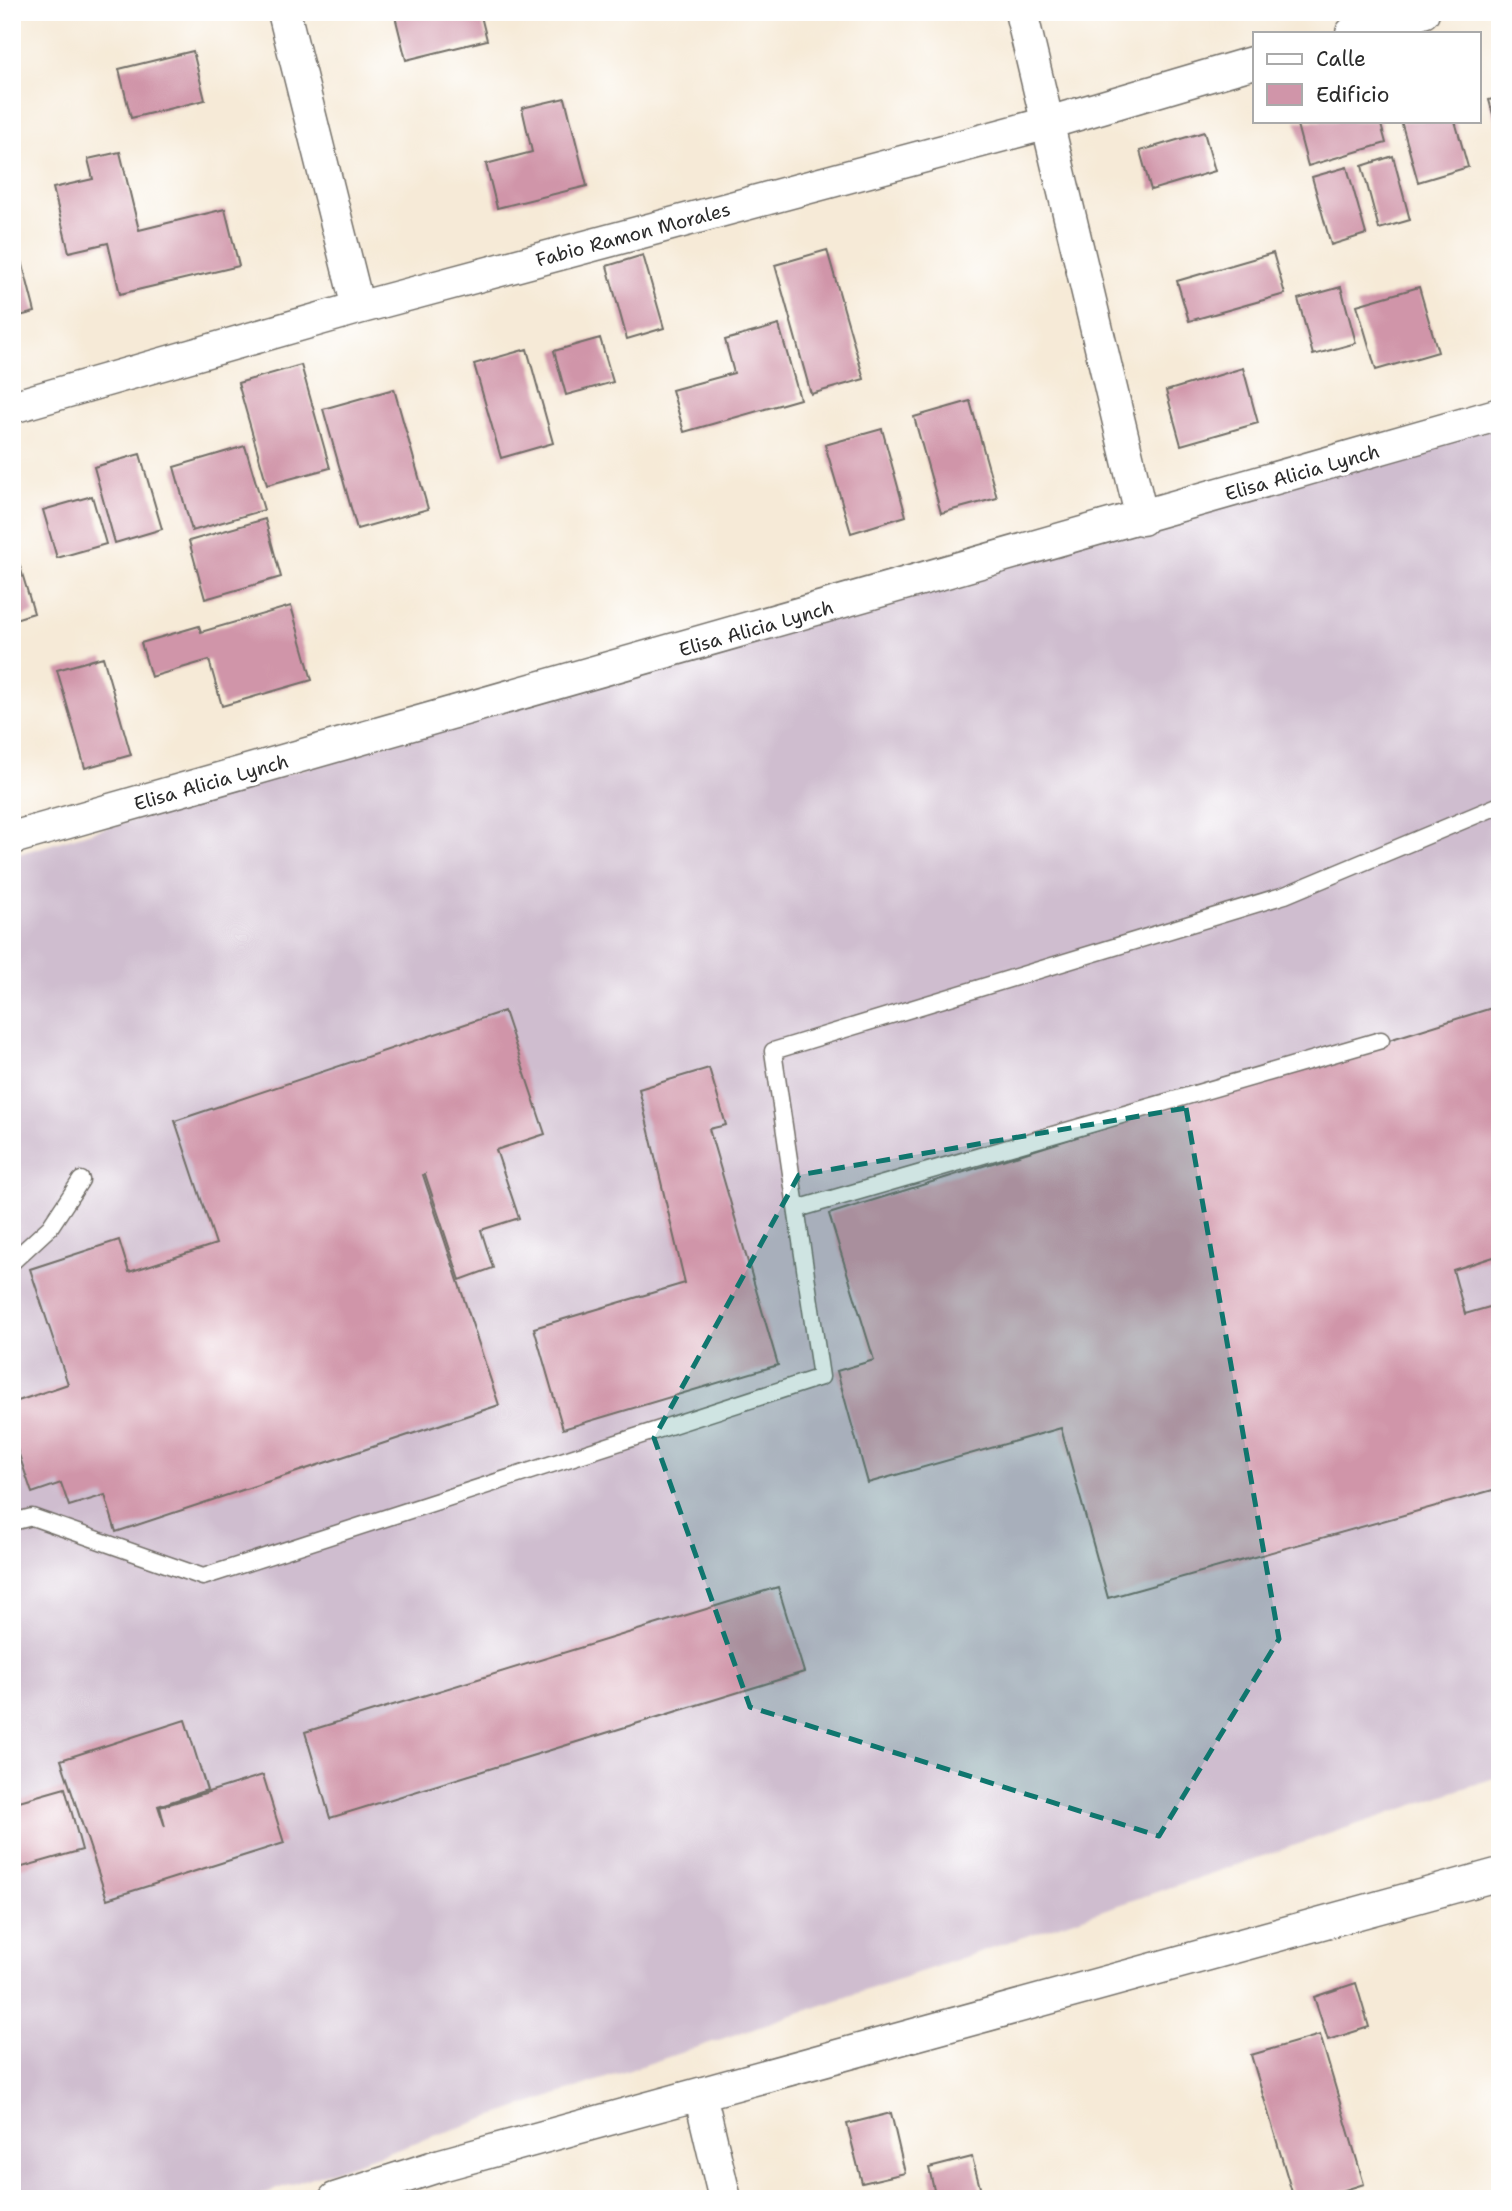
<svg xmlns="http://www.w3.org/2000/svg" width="1512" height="2211" font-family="'Shantell Sans',sans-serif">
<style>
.industrial{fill:#cfbdcf}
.building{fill:#d095a9}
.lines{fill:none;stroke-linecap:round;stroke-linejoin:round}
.service-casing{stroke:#726e67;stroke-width:19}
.minor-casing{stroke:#726e67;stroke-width:35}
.service{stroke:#fff;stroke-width:16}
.minor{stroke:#fff;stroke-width:32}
.marked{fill:#0f766e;fill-opacity:0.2;stroke:#0f766e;stroke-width:5;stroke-dasharray:14 9;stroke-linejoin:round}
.labels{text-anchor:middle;stroke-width:7;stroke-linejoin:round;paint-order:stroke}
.street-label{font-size:19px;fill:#2b2b2b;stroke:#fff}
</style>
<rect width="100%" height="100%" fill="#fff"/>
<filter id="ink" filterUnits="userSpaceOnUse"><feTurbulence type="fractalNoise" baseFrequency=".0143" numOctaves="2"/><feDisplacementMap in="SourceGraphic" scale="14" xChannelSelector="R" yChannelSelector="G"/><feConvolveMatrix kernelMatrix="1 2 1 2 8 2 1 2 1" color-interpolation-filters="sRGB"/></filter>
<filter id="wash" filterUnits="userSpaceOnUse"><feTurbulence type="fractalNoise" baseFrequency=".00686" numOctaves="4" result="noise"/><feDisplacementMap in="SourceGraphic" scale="28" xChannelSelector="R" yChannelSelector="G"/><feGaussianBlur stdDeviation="1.57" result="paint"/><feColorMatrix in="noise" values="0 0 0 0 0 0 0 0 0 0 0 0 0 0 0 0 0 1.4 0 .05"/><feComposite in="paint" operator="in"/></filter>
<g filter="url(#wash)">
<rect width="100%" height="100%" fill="#f6ead7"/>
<path class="industrial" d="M 1500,409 L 1500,1776 L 248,2199 L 12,2199 L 12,856 Z"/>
<g id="blocks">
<path class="building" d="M 394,12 L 480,12 L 487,40 L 406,60 Z
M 1081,12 L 1103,12 L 1103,13 L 1083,19 Z
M 193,51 L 205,100 L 131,118 L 119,69 Z
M 1500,97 L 1500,136 L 1499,136 L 1489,100 Z
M 565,98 L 587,186 L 497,208 L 486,164 L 532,152 L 522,108 Z
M 1296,121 L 1380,121 L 1386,143 L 1308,166 Z
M 1401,121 L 1455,121 L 1468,167 L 1418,182 Z
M 1204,132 L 1215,171 L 1151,190 L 1140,151 Z
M 120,152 L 139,230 L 225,209 L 239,266 L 120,294 L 108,243 L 69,252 L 53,188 L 93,179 L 88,159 Z
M 1393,156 L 1410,220 L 1379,229 L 1362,166 Z
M 1347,167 L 1366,234 L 1331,245 L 1312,177 Z
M 12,222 L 35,312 L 12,318 Z
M 827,250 L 864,379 L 811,394 L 775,265 Z
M 1273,253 L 1285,294 L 1189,321 L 1177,281 Z
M 643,255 L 664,328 L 627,339 L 607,266 Z
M 1341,287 L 1356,343 L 1313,355 L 1298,299 Z
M 1419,287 L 1438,352 L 1376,370 L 1357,305 Z
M 779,325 L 800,399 L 684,432 L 672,390 L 734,373 L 725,340 Z
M 600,338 L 613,382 L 566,395 L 554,351 Z
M 527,349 L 553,443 L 501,458 L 474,364 Z
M 301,365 L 330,468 L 267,485 L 238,383 Z
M 1243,368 L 1258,423 L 1181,445 L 1166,391 Z
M 394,389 L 428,509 L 357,529 L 323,409 Z
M 970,401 L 997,498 L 941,513 L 914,417 Z
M 882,429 L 906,516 L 851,533 L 825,445 Z
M 245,446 L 264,510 L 192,531 L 174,467 Z
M 140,454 L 162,529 L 115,543 L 94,467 Z
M 92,496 L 106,544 L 57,558 L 43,510 Z
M 265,519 L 281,577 L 205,599 L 189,541 Z
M 12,540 L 34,613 L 12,620 Z
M 291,606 L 312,680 L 222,706 L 209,660 L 151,677 L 141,643 L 199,626 L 201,632 Z
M 103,657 L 131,755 L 85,768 L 57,670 Z
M 1495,1007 L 1500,1023 L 1500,1255 L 1453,1270 L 1465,1314 L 1500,1304 L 1500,1488 L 1108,1598 L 1061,1428 L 868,1483 L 837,1371 L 874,1360 L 829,1214 Z
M 504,1011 L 545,1134 L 496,1150 L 519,1218 L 481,1230 L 493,1268 L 460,1280 L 425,1174 L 423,1175 L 499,1405 L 116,1532 L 105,1495 L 69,1506 L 61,1483 L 32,1493 L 12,1434 L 12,1403 L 68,1384 L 30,1269 L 119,1240 L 129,1272 L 216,1244 L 175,1121 Z
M 709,1068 L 726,1125 L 709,1129 L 778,1365 L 563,1429 L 534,1328 L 685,1283 L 639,1089 Z
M 778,1587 L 804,1672 L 330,1818 L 305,1732 Z
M 185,1720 L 207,1790 L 158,1806 L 165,1827 L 160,1807 L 263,1775 L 284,1843 L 107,1899 L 61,1760 Z
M 65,1788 L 82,1850 L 12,1870 L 12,1803 Z
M 1356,1983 L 1369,2027 L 1328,2040 L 1314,1997 Z
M 1320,2035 L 1364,2184 L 1316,2199 L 1294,2199 L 1251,2055 Z
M 891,2113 L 905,2173 L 862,2183 L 847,2124 Z
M 972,2157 L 983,2199 L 936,2199 L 929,2168 Z"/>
</g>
</g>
<g filter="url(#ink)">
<use href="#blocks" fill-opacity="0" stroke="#726e67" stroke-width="2"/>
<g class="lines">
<g class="service-casing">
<path id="service" d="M 797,1209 L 1381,1040
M 12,1262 L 50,1227 L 81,1180
M 12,1522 L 32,1517 L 203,1577 L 821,1377 L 773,1051 L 1285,895 L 1500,805"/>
</g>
<g class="minor-casing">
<path id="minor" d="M 284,12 L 358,308
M 1021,12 L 1142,519
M 1352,33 L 1423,12
M 12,407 L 358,308 L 1048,123 L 1255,62
M 12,838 L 1500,414
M 700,2094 L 725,2199
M 335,2199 L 441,2165 L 1500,1874"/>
</g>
<use href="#service" class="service"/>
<use href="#minor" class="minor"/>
</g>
</g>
<path class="marked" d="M 1186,1108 L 1279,1639 L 1159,1836 L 750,1707 L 654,1438 L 799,1175 Z"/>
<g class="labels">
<g class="street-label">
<text transform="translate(633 234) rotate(-15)" y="7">Fabio Ramon Morales</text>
<text transform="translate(1302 472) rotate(-16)" y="7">Elisa Alicia Lynch</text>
<text transform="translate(756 628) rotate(-16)" y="7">Elisa Alicia Lynch</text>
<text transform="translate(211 782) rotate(-16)" y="7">Elisa Alicia Lynch</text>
</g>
</g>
<rect width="1512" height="2211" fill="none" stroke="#fff" stroke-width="42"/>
<rect x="1253" y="32" width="228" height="91" fill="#ffffff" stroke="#aaaaaa" stroke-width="2"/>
<rect x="1267" y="54" width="35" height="10" fill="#ffffff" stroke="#aaaaaa" stroke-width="2"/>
<text x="1316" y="66" font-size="21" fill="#2b2b2b">Calle</text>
<rect x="1267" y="84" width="35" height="21" fill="#d095a9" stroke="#aaaaaa" stroke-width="2"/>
<text x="1316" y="102" font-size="21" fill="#2b2b2b">Edificio</text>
</svg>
